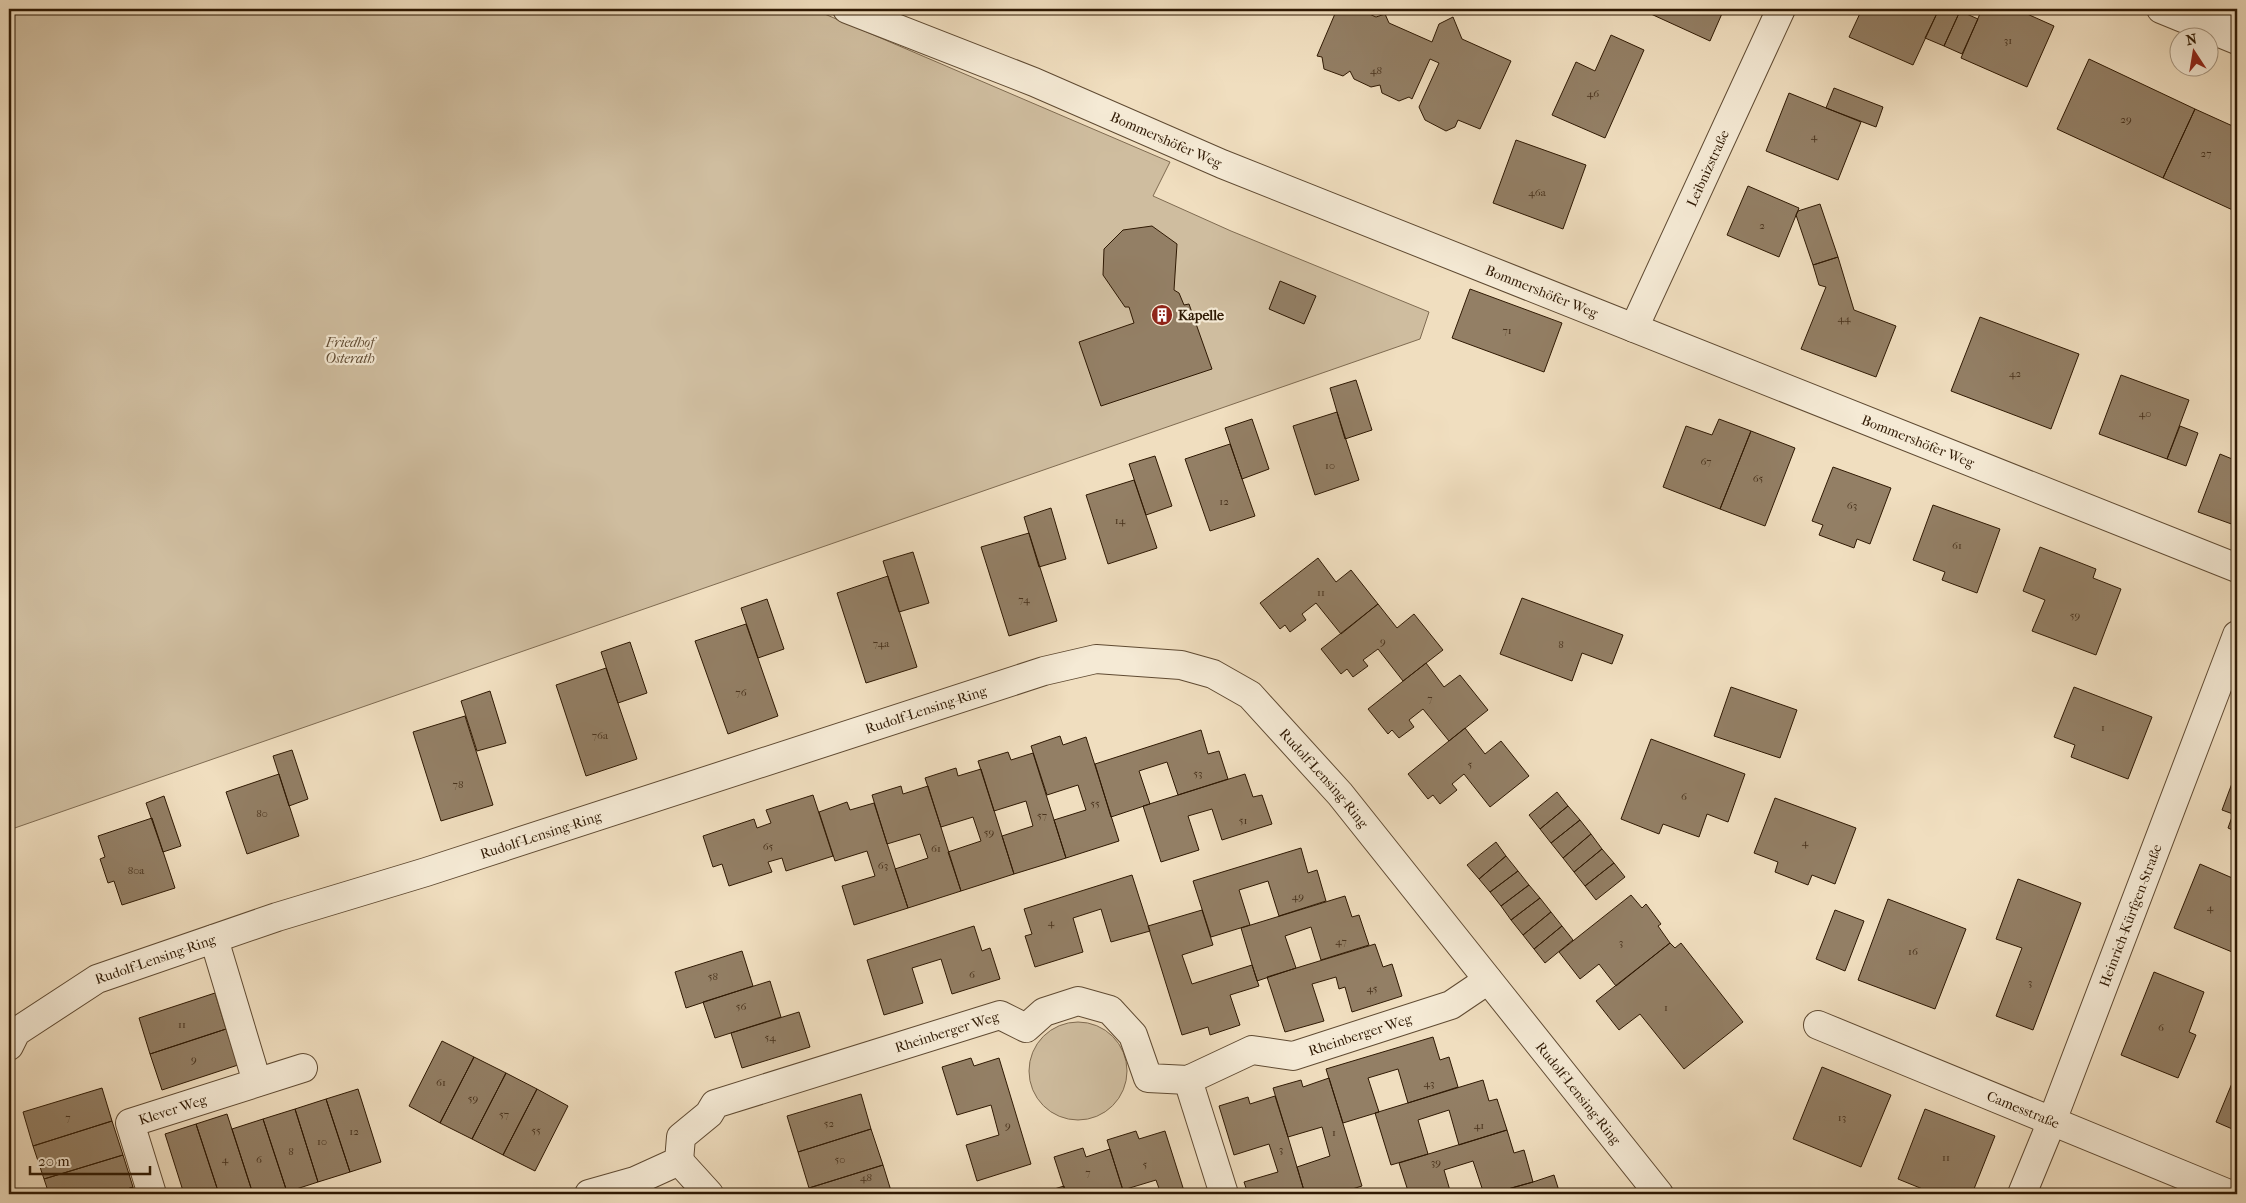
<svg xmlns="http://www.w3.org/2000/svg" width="2246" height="1203" font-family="'IM FELL French Canon',serif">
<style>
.green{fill:#cfbd9f;stroke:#7f6b51}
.building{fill:#937f65;stroke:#2f1903}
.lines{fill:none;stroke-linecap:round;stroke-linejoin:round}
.minor-casing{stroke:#5f4a32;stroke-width:30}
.minor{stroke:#f5ead5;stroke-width:28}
.labels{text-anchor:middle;stroke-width:4.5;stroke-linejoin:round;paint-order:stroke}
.number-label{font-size:11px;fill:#48321c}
.street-label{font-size:14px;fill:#2f1903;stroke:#f5ead5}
.poi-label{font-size:14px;font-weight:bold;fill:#2f1903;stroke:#f5ead5;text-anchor:start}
.park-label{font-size:14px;font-style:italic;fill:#5f4a32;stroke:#f5ead5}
</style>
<rect width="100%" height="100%" fill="#f0debf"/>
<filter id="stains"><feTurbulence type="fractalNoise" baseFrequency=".004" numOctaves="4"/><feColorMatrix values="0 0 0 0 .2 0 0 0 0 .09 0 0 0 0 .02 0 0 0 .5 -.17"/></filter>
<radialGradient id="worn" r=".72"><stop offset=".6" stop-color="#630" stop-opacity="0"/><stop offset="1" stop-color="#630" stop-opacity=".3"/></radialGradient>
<path class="green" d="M 9,9 L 813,9 L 1170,162 L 1153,196 L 1231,231 L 1429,312 L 1420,339 L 9,830 Z
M1029 1071a49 49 0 1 1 98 0a49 49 0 1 1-98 0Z"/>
<path class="building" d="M 1337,9 L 1358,9 L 1376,17 L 1385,14 L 1389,23 L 1432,42 L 1439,24 L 1453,17 L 1462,39 L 1511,61 L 1480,129 L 1458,120 L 1455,127 L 1446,131 L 1425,120 L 1419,107 L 1439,63 L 1430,59 L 1412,99 L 1409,97 L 1399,101 L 1382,93 L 1380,85 L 1371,87 L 1354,79 L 1350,71 L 1343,76 L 1324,69 L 1322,57 L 1317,56 Z
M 1640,9 L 1724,9 L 1710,41 Z
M 1862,9 L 1939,9 L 1913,65 L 1849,37 Z
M 1939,9 L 1954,9 L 1960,11 L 1944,46 L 1925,38 Z
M 1982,9 L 2016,9 L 2054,26 L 2027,87 L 1961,58 Z
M 1960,11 L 1978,19 L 1962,54 L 1944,46 Z
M 1611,35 L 1644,50 L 1605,138 L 1552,115 L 1576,62 L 1595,71 Z
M 2089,59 L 2195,109 L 2163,178 L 2057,129 Z
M 1834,88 L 1883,107 L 1876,127 L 1826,108 Z
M 1789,93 L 1861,122 L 1838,180 L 1766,151 Z
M 2195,109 L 2237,128 L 2237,212 L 2163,178 Z
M 1516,140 L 1586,165 L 1563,229 L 1493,203 Z
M 1748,186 L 1799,208 L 1779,257 L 1727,235 Z
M 1820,204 L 1838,257 L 1813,265 L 1796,215 L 1798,211 Z
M 1152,226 L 1177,244 L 1174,290 L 1179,293 L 1184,305 L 1189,304 L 1212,369 L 1101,406 L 1079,342 L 1134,323 L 1129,307 L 1125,307 L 1103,275 L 1104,249 L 1123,230 Z
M 1838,257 L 1854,310 L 1896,326 L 1876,377 L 1801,349 L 1826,287 L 1819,285 L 1813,265 Z
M 1280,281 L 1316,296 L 1304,324 L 1269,309 Z
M 1470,289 L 1562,323 L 1544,372 L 1452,338 Z
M 1980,317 L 2079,354 L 2051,429 L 1951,391 Z
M 2121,375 L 2189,400 L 2167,459 L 2099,434 Z
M 1356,380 L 1372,430 L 1345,439 L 1330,388 Z
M 1337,412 L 1359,480 L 1315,495 L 1293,426 Z
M 1252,419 L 1269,469 L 1242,479 L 1225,428 Z
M 1719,419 L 1751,431 L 1720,509 L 1663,487 L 1686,426 L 1712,435 Z
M 2180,426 L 2198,433 L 2186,466 L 2167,459 Z
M 1751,431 L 1795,448 L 1765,526 L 1720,509 Z
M 1230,444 L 1255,516 L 1210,531 L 1185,459 Z
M 2220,454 L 2237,461 L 2237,526 L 2198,512 Z
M 1155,456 L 1172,506 L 1146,515 L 1129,464 Z
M 1833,467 L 1891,488 L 1870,544 L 1857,539 L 1854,548 L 1819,535 L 1823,525 L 1812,521 Z
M 1134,480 L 1157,548 L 1108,564 L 1086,495 Z
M 1933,505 L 2000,529 L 1977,593 L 1942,580 L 1945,572 L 1913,560 Z
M 1051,508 L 1066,559 L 1039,567 L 1024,517 Z
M 1029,533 L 1057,621 L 1009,636 L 981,547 Z
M 2040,547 L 2096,569 L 2093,578 L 2121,589 L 2096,655 L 2032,631 L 2045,600 L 2023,591 Z
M 913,552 L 929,603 L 899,612 L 883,561 Z
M 1318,558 L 1336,582 L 1351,570 L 1378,604 L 1341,634 L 1316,603 L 1302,614 L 1306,620 L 1290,632 L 1285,625 L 1280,629 L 1260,603 Z
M 888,576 L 917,667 L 866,683 L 837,593 Z
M 1522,598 L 1623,635 L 1612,664 L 1582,653 L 1572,681 L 1500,654 Z
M 767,599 L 784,649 L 758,658 L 741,608 Z
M 1378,604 L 1397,628 L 1414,614 L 1443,650 L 1403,681 L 1378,649 L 1363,660 L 1368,666 L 1353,677 L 1347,669 L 1341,674 L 1321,649 Z
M 746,624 L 778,716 L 728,734 L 695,641 Z
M 630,642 L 647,693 L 618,703 L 601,652 Z
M 1426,663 L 1444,687 L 1460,675 L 1488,710 L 1449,741 L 1423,709 L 1409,720 L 1414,727 L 1399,738 L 1392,730 L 1388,734 L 1368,709 Z
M 606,668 L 637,759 L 586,776 L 556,685 Z
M 1731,687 L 1797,710 L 1780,758 L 1714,736 Z
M 2074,687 L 2152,717 L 2128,779 L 2071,757 L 2075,745 L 2054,737 Z
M 490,691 L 506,743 L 477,751 L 461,701 Z
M 465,716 L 493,805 L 441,821 L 413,732 Z
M 1465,728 L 1485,754 L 1501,741 L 1529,776 L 1490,807 L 1464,774 L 1452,784 L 1457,790 L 1440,804 L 1433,795 L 1428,799 L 1408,774 Z
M 1201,730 L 1208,754 L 1219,751 L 1228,779 L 1178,795 L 1167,762 L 1145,769 L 1139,771 L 1150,804 L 1111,817 L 1095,764 Z
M 1060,736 L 1063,745 L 1086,737 L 1119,841 L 1066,858 L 1054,820 L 1086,810 L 1078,785 L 1047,795 L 1031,746 Z
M 1651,739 L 1745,774 L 1728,822 L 1707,814 L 1699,837 L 1663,824 L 1659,834 L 1621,819 Z
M 292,750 L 308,799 L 289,806 L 273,756 Z
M 1008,752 L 1011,760 L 1033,753 L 1066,858 L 1014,874 L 1002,836 L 1033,826 L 1026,801 L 994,811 L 978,761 Z
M 956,768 L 958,776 L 981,769 L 1014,874 L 961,891 L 948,852 L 981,841 L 973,817 L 941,827 L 925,778 Z
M 2237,770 L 2237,832 L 2228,828 L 2233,814 L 2222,810 Z
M 279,774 L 299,836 L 247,854 L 226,792 Z
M 1245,774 L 1253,797 L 1262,795 L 1272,824 L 1222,840 L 1212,809 L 1188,816 L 1199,850 L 1161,862 L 1143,806 Z
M 901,786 L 903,794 L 928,786 L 961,891 L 908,908 L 895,869 L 928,858 L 920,834 L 887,844 L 872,795 Z
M 1557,792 L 1568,806 L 1540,829 L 1529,815 Z
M 813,795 L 833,856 L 786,871 L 782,858 L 768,862 L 772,872 L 729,886 L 722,864 L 713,867 L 703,836 L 754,819 L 757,828 L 771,823 L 766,810 Z
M 164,796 L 181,846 L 163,852 L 146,803 Z
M 1775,798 L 1856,828 L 1835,884 L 1812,875 L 1808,885 L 1775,872 L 1778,862 L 1754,853 Z
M 847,802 L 850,810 L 874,803 L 908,908 L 854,925 L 842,886 L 875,876 L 867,851 L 835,861 L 819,812 Z
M 1568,806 L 1580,820 L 1551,843 L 1540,829 Z
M 152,818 L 175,888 L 122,905 L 114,881 L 108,883 L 100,859 L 105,857 L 98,836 Z
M 1580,820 L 1591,834 L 1563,858 L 1551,843 Z
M 1591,834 L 1602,849 L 1574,872 L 1563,858 Z
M 1496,842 L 1506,856 L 1479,879 L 1467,865 Z
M 1301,848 L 1308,873 L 1317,870 L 1326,901 L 1279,916 L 1268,881 L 1239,890 L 1250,925 L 1211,937 L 1193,881 Z
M 1602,849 L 1614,863 L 1585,886 L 1574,872 Z
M 1506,856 L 1518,871 L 1490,892 L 1479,879 Z
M 1614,863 L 1625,877 L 1596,900 L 1585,886 Z
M 2200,864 L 2237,880 L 2237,954 L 2174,928 Z
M 1518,871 L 1529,885 L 1501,906 L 1490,892 Z
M 1132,875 L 1150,931 L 1111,942 L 1101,909 L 1073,918 L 1083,952 L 1035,967 L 1025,936 L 1032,934 L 1024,909 Z
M 2018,879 L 2081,903 L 2033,1030 L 1996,1016 L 2022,948 L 1996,939 Z
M 1529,885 L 1540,898 L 1511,920 L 1501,906 Z
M 1631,895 L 1642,908 L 1646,904 L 1661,924 L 1658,926 L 1670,943 L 1616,986 L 1599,964 L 1580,979 L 1559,952 Z
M 1345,896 L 1352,917 L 1359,915 L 1369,945 L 1321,960 L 1311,927 L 1285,936 L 1296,968 L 1257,981 L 1241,928 Z
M 1540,898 L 1551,912 L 1523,935 L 1511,920 Z
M 1888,899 L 1966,929 L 1935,1009 L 1858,980 Z
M 1202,910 L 1213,945 L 1182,955 L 1192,984 L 1252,965 L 1259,986 L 1230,995 L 1240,1025 L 1210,1035 L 1208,1027 L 1182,1035 L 1148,926 Z
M 1835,910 L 1864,921 L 1845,971 L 1816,959 Z
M 1551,912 L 1562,926 L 1534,949 L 1523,935 Z
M 974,926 L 982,951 L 990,948 L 1000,979 L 952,994 L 941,959 L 912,968 L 923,1003 L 884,1015 L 867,960 Z
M 1562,926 L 1573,940 L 1545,963 L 1534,949 Z
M 1670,943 L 1675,948 L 1681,943 L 1743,1022 L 1684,1069 L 1640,1014 L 1619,1030 L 1596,1001 Z
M 1375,944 L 1383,967 L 1392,964 L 1402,996 L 1352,1012 L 1345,987 L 1339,989 L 1336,977 L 1312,984 L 1324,1021 L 1285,1032 L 1267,977 Z
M 742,951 L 753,986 L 686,1008 L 675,972 Z
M 2154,972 L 2204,992 L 2189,1032 L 2196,1035 L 2178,1078 L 2121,1055 Z
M 770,981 L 781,1017 L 715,1038 L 703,1002 Z
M 215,993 L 226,1029 L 150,1054 L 139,1018 Z
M 799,1012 L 810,1047 L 742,1068 L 731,1033 Z
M 226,1029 L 238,1065 L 162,1090 L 150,1054 Z
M 1433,1037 L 1440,1060 L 1449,1057 L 1458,1087 L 1408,1103 L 1398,1069 L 1368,1078 L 1379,1112 L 1343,1123 L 1326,1069 Z
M 442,1041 L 474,1057 L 440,1123 L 409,1106 Z
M 474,1057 L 506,1073 L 472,1139 L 440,1123 Z
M 971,1058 L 974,1066 L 999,1058 L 1031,1164 L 977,1181 L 966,1145 L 999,1135 L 991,1105 L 957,1115 L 942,1067 Z
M 1822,1067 L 1891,1095 L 1861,1167 L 1793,1139 Z
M 506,1073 L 537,1089 L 503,1155 L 472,1139 Z
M 2235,1076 L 2237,1077 L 2237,1131 L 2216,1122 Z
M 1329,1078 L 1362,1186 L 1336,1194 L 1305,1194 L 1297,1167 L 1330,1156 L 1322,1127 L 1288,1137 L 1273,1088 L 1301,1080 L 1303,1087 Z
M 1483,1080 L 1489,1101 L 1497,1099 L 1507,1130 L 1459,1145 L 1449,1110 L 1418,1120 L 1428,1154 L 1391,1165 L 1375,1113 Z
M 102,1088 L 112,1121 L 33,1146 L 23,1112 Z
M 358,1089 L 381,1162 L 350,1172 L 326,1099 Z
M 537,1089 L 568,1106 L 535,1171 L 503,1155 Z
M 861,1094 L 871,1129 L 798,1152 L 787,1116 Z
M 1275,1096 L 1288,1137 L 1305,1194 L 1248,1194 L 1244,1182 L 1278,1172 L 1269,1144 L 1234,1155 L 1219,1106 L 1248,1097 L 1250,1104 Z
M 326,1099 L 350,1172 L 318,1182 L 295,1109 Z
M 295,1109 L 318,1182 L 287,1192 L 263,1119 Z
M 1925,1109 L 1995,1136 L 1972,1194 L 1935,1194 L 1898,1179 Z
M 227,1114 L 251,1188 L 231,1194 L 219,1194 L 196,1124 Z
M 263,1119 L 287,1192 L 281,1194 L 253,1194 L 232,1129 Z
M 112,1121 L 123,1155 L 44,1179 L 33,1146 Z
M 196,1124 L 219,1194 L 184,1194 L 165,1134 Z
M 871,1129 L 883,1165 L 809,1188 L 798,1152 Z
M 1507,1130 L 1514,1153 L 1524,1150 L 1533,1182 L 1490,1194 L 1484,1194 L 1473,1161 L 1444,1170 L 1451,1194 L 1409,1194 L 1399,1163 Z
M 1136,1131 L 1139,1139 L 1165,1131 L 1185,1194 L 1161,1194 L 1156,1180 L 1123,1190 L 1107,1140 Z
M 1083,1148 L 1086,1157 L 1110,1149 L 1124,1194 L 1066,1194 L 1054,1157 Z
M 123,1155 L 133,1187 L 112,1194 L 49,1194 L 44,1179 Z
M 883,1165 L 892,1194 L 811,1194 L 809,1188 Z
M 1554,1175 L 1560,1194 L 1490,1194 L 1533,1182 Z
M 1064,1186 L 1066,1194 L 1038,1194 Z
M 133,1187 L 135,1194 L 112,1194 Z"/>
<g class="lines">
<g class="minor-casing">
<g id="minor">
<path id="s1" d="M 847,9 L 1034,82 L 1222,164 L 2237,568"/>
<path d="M 2161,9 L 2237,40"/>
<path d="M 2217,32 L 2228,9"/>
<path id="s2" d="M 1634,328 L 1781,9"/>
<path d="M 214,939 L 257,1082"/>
<path id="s3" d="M 1818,1025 L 2229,1194"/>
<path id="s4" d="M 9,1046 L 16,1032 L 97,979 L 277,917 L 426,872 L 1044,671 L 1096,659 L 1181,665 L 1213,674 L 1250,695 L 1340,794 L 1659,1194"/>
<path d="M 1188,1080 L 1224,1194"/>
<path d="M 679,1161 L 709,1194"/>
<path id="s5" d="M 152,1194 L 130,1123 L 303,1068"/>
<path id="s6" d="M 589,1194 L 635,1181 L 679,1161 L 681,1137 L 709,1114 L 715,1104 L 1000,1015 L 1026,1028 L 1044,1012 L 1078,1001 L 1110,1010 L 1133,1035 L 1148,1078 L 1188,1080 L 1252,1050 L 1293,1056 L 1451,1005 L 1488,980"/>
<path id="s7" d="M 2022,1194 L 2052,1121 L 2237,635"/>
</g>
</g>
<use href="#minor" class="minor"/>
</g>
<defs>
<g id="building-disc" transform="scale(1.125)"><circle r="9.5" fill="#8f2418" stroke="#f5ead5"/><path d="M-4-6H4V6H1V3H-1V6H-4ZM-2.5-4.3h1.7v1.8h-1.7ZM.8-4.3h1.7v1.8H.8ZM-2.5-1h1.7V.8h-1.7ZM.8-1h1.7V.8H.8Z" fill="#fff"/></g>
</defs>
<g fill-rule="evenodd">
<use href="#building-disc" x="1162" y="315"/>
</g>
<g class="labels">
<g class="number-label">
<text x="2008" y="44">31</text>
<text x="1376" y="74">48</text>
<text x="1593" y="97">46</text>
<text x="2126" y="123">29</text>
<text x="1814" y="140">4</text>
<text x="2206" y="157">27</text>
<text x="1537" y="196">46a</text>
<text x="1762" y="229">2</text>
<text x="1844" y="322">44</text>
<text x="1507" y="334">71</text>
<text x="2015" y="377">42</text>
<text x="2145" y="417">40</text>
<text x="1706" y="465">67</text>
<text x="1330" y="469">10</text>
<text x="1758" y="482">65</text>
<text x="1224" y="505">12</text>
<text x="1852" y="509">63</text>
<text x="1120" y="524">14</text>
<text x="1957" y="549">61</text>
<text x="1321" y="596">11</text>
<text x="1024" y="603">74</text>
<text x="2075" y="619">59</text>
<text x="1383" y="645">9</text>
<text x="881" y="647">74a</text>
<text x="1561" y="648">8</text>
<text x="741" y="696">76</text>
<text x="1430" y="702">7</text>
<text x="2103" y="731">1</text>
<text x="600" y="739">76a</text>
<text x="1470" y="768">5</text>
<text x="1198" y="777">53</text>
<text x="458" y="788">78</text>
<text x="1684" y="800">6</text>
<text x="1095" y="807">55</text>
<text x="262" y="817">80</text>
<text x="1042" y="819">57</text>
<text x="1243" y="824">51</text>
<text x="989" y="836">59</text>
<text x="1805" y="846">4</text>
<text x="768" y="850">65</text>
<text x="936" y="852">61</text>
<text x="883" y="869">63</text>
<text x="136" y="874">80a</text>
<text x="1298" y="900">49</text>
<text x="2210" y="911">4</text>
<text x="1051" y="926">4</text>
<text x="1341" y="945">47</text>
<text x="1621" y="946">3</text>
<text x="1913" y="955">16</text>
<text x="972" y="978">6</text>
<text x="713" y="980">58</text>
<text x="2030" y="986">3</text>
<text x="1372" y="992">45</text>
<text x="741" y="1010">56</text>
<text x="1666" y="1011">1</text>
<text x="182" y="1028">11</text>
<text x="2161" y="1031">6</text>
<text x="770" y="1041">54</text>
<text x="194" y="1063">9</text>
<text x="441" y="1086">61</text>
<text x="1429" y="1087">43</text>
<text x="473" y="1102">59</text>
<text x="504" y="1118">57</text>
<text x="68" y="1121">7</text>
<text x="1842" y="1121">13</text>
<text x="829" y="1127">52</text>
<text x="1008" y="1129">9</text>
<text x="1479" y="1129">41</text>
<text x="536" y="1134">55</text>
<text x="354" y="1135">12</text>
<text x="1334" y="1136">1</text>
<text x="322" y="1145">10</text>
<text x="1281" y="1153">3</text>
<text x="291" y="1155">8</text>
<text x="1946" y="1161">11</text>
<text x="225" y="1163">4</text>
<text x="259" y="1163">6</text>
<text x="840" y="1163">50</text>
<text x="1436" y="1166">39</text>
<text x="1145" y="1168">5</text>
<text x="1088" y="1176">7</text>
<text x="866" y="1181">48</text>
</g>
<g class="street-label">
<text dy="5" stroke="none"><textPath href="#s1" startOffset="345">Bommershöfer Weg</textPath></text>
<text dy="5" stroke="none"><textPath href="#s2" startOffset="176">Leibnizstraße</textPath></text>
<text dy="5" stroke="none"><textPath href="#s1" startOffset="750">Bommershöfer Weg</textPath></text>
<text dy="5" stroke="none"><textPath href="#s1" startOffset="1155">Bommershöfer Weg</textPath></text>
<text dy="5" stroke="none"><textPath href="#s4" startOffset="984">Rudolf-Lensing-Ring</textPath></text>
<text dy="5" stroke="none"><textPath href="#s4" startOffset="1434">Rudolf-Lensing-Ring</textPath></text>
<text dy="5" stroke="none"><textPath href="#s4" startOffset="579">Rudolf-Lensing-Ring</textPath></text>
<text dy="5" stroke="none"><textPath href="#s7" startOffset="299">Heinrich-Kürfgen-Straße</textPath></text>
<text dy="5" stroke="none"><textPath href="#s4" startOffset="174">Rudolf-Lensing-Ring</textPath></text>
<text dy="5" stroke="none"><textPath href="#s6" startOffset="411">Rheinberger Weg</textPath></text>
<text dy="5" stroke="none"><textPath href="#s6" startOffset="891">Rheinberger Weg</textPath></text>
<text dy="5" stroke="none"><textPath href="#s4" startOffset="1839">Rudolf-Lensing-Ring</textPath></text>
<text dy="5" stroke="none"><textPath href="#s5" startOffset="119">Klever Weg</textPath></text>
<text dy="5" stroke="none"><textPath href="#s3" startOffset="222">Camesstraße</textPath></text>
</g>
<g class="poi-label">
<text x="1178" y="320">Kapelle</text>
</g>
<g class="park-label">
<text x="350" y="347">Friedhof<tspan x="350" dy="16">Osterath</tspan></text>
</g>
</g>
<rect width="2246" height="1203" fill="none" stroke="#f0debf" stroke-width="30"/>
<rect x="10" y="10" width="2226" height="1183" fill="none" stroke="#2f1903" stroke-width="2.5"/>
<rect x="15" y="15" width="2216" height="1173" fill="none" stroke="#2f1903"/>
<g transform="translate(2194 52) rotate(348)"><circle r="24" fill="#f5ead5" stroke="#a69681"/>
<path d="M0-4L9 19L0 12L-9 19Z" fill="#8f2418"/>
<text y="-8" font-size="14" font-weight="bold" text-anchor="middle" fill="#2f1903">N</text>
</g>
<path d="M30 1166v8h120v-8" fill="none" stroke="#2f1903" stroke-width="2.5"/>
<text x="38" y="1166" font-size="15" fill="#2f1903" stroke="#f5ead5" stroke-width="4" paint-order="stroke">20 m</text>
<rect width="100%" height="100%" filter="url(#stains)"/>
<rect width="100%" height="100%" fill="url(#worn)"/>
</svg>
